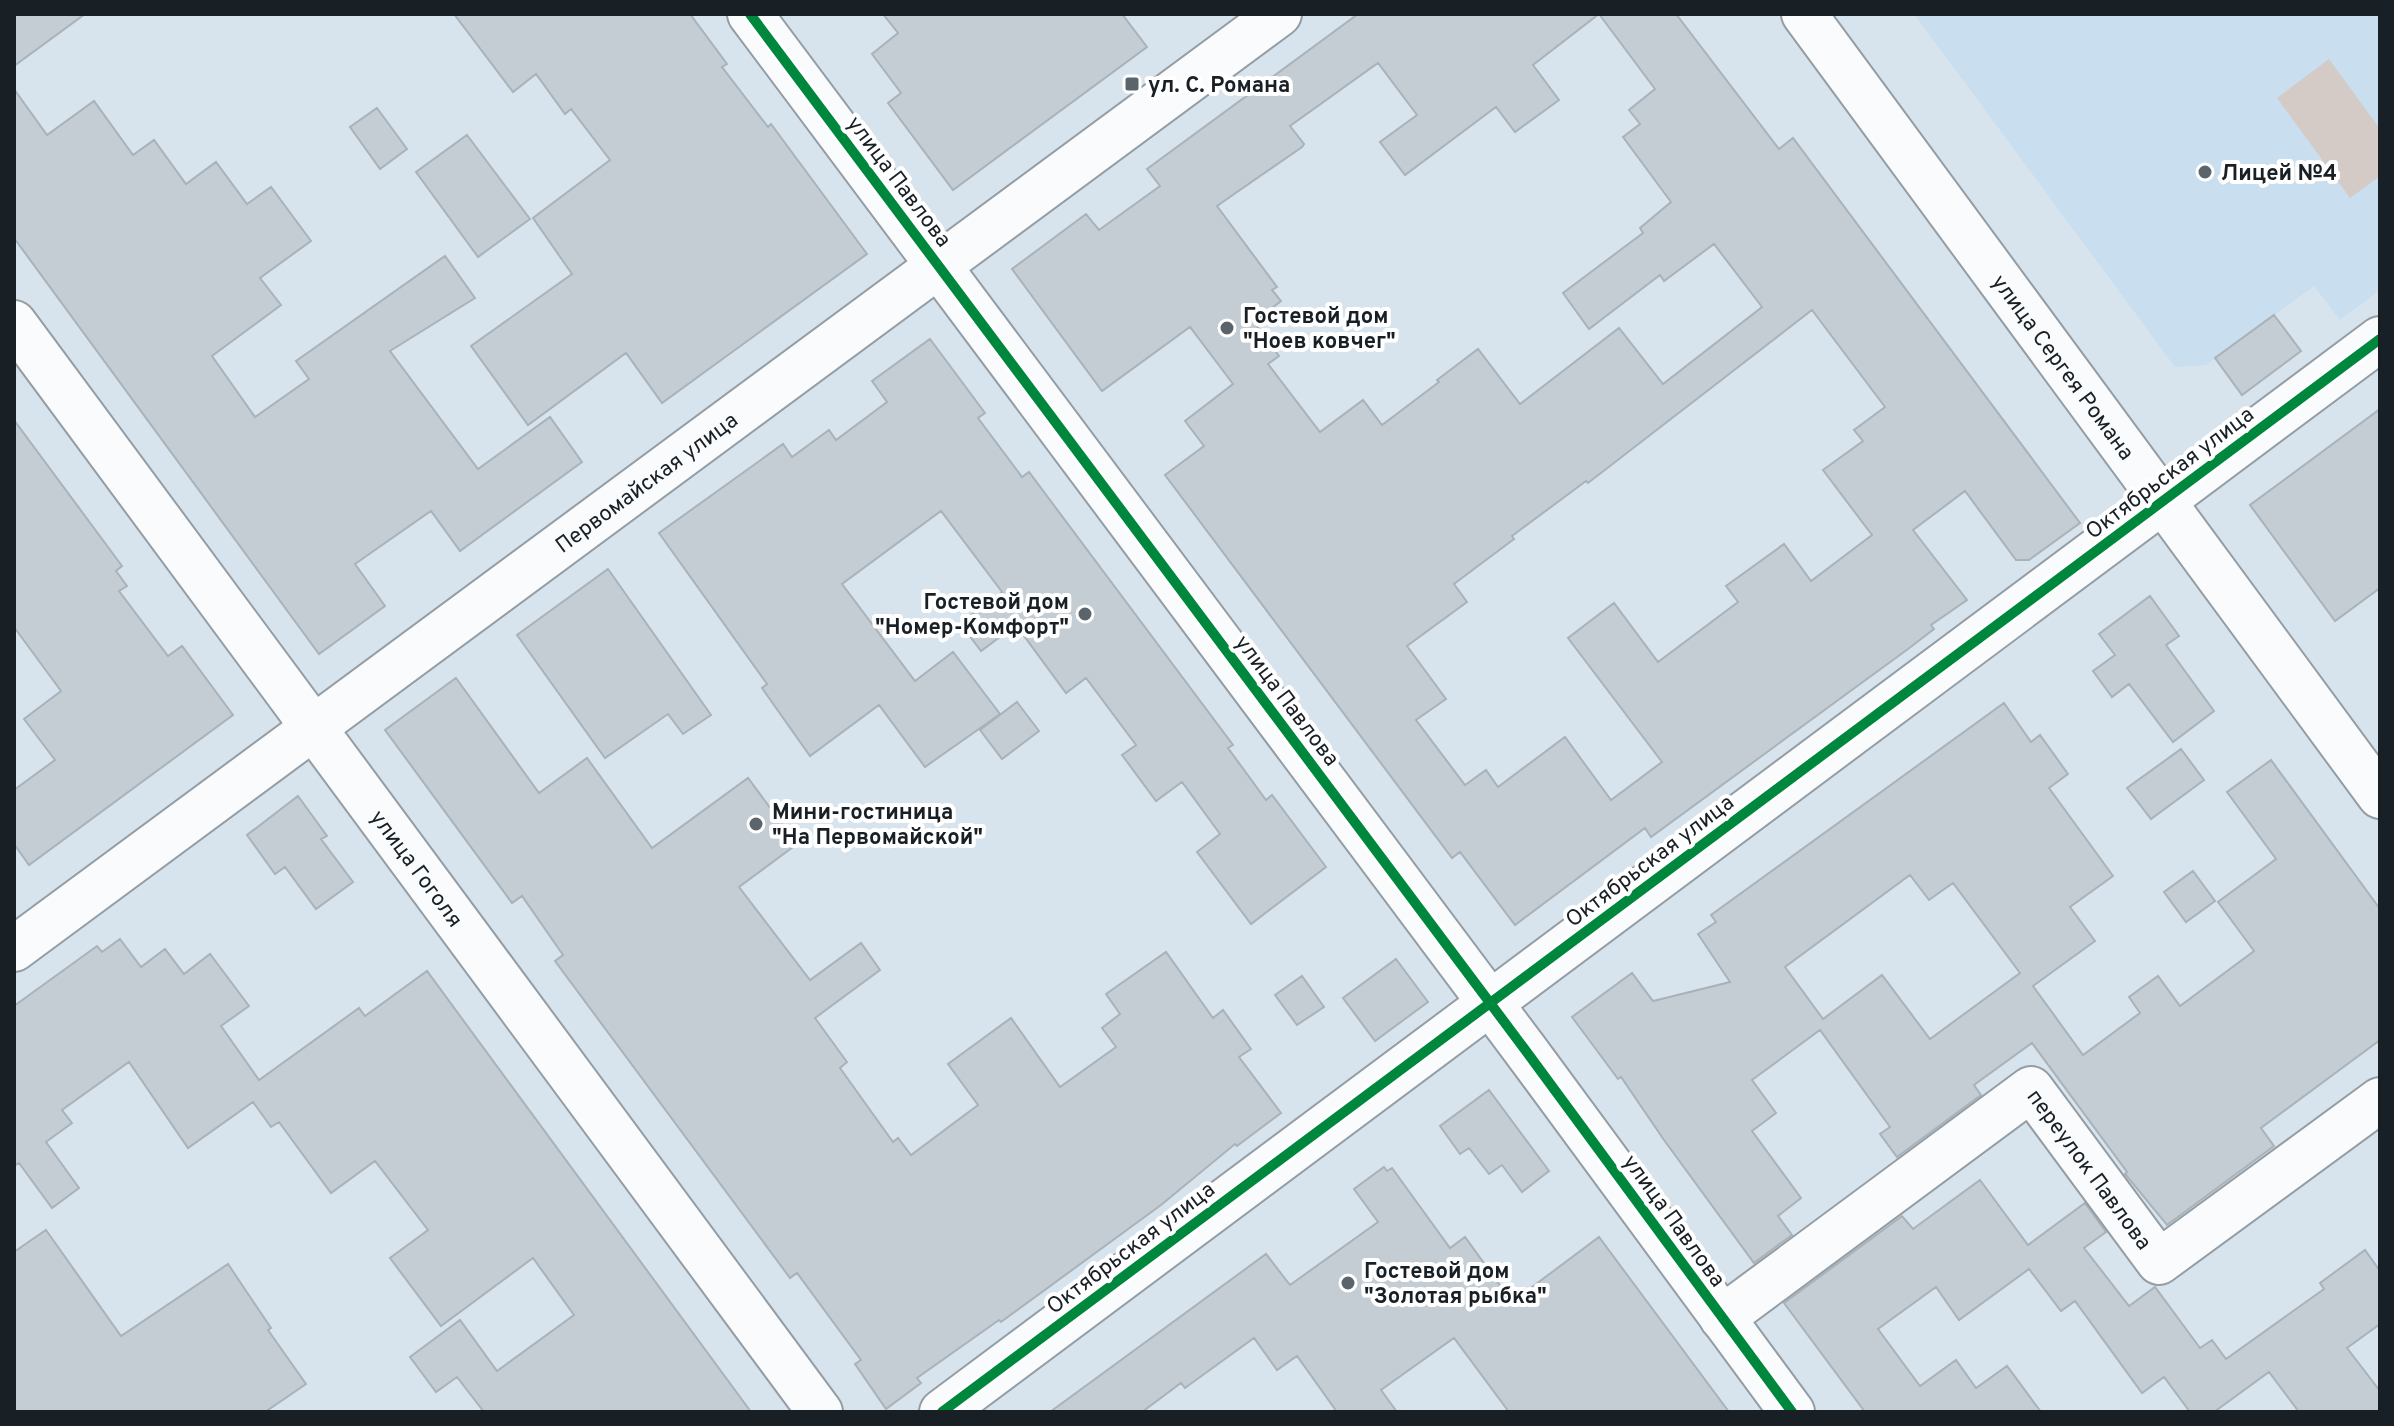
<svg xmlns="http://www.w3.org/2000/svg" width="2394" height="1426" font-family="Overpass,sans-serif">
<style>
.built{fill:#c9deee}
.green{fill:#d4cac6}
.building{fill:#c4cdd4;stroke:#a9b2b9;stroke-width:2;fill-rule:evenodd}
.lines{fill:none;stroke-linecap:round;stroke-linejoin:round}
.minor-casing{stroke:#949da4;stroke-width:48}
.minor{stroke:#f9fbfc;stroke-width:44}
.cycleway-casing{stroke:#fff;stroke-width:15}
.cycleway{stroke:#00873e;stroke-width:10}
.poi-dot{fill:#5b646b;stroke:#fff;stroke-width:3}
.labels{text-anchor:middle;stroke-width:8;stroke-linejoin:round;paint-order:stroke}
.poi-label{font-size:22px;font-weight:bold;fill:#181f25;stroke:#fff;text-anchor:start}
.street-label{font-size:22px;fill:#181f25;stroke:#fff}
</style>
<rect width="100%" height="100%" fill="#d8e4ed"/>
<path class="built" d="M 1914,14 L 2380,14 L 2380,290 L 2340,320 L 2314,286 L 2206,365 L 2175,367 Z"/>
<path class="green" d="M 2329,59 L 2380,129 L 2380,176 L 2350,198 L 2277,98 Z"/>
<path class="building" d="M 14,14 L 85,14 L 14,66 Z
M 454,14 L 690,14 L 727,64 L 722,67 L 768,127 L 771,124 L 867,254 L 662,403 L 626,353 L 528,425 L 471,346 L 572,274 L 533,218 L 610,160 L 571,109 L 565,114 L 536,74 L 513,92 Z
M 883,14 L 1122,14 L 1147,47 L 953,190 L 888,103 L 901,93 L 872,54 L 898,33 Z
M 1358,14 L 1676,14 L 1779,149 L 1793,138 L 2080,523 L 2029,560 L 2016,560 L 1965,491 L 1913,530 L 1967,600 L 1931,625 L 1934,629 L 1908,649 L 1651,837 L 1645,828 L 1515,925 L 1460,852 L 1452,858 L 1165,475 L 1204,446 L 1185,421 L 1233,384 L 1190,327 L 1102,391 L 1012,269 L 1086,214 L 1099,230 L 1160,186 L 1147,169 ZM 1599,14 L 1655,89 L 1629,110 L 1640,124 L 1623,137 L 1671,202 L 1640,228 L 1643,233 L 1563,293 L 1589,329 L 1660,275 L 1664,281 L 1714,244 L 1762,307 L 1663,384 L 1619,328 L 1520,404 L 1478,349 L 1437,380 L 1439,382 L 1382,425 L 1363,400 L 1320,432 L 1268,364 L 1279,356 L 1254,322 L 1281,301 L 1272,290 L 1277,287 L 1217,206 L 1302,147 L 1304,144 L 1290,126 L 1378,63 L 1417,115 L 1380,142 L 1405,175 L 1496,107 L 1515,132 L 1559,100 L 1533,65 ZM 1812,310 L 1885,407 L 1854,430 L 1863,441 L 1823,470 L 1872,535 L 1811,581 L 1784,544 L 1726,586 L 1738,602 L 1658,662 L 1614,603 L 1568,638 L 1662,762 L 1611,800 L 1565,737 L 1498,787 L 1486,770 L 1465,785 L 1416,720 L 1446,699 L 1407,646 L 1467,602 L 1454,584 L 1514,539 L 1512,536 L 1586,481 L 1588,483 Z
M 14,89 L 47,135 L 94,101 L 133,155 L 154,140 L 186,184 L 216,162 L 247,204 L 271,187 L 311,241 L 260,278 L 281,305 L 212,356 L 255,417 L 309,379 L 296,361 L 445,256 L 475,298 L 390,351 L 478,469 L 550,417 L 582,462 L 460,551 L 431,511 L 355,564 L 385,606 L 319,654 L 14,238 Z
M 377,108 L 407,149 L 380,169 L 350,127 Z
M 467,135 L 530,219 L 478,257 L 416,172 Z
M 2274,315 L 2301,351 L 2242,395 L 2215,358 Z
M 930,339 L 985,413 L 978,418 L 1022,477 L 1029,472 L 1233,745 L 1228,748 L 1266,800 L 1272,795 L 1326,867 L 1251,924 L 1197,852 L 1220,834 L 1182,782 L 1156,801 L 1122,755 L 1136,745 L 1086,678 L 1066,693 L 1016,625 L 981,651 L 960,623 L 1002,592 L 941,511 L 842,584 L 915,681 L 953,652 L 1000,714 L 925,767 L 879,705 L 810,756 L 762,688 L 767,684 L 659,533 L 783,444 L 792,457 L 829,430 L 836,440 L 887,402 L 872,381 Z
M 2380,409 L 2380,588 L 2335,621 L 2250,505 Z
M 14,420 L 122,566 L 116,571 L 127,586 L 119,591 L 168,656 L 182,646 L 233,715 L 29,865 L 14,844 L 14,790 L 55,760 L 24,719 L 61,691 L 14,627 Z
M 608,569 L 711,715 L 683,734 L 668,714 L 605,758 L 517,635 Z
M 2150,596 L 2179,636 L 2166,645 L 2214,711 L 2173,742 L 2129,684 L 2112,697 L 2093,671 L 2115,655 L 2099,634 Z
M 456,678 L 539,793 L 587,758 L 652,848 L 748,778 L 797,844 L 739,887 L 810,980 L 861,943 L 880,970 L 815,1018 L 847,1062 L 840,1068 L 893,1142 L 898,1138 L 911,1155 L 978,1105 L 948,1064 L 1011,1018 L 1060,1087 L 1116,1047 L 1102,1028 L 1120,1014 L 1106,994 L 1166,952 L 1213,1018 L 1223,1010 L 1251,1049 L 1239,1057 L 1281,1113 L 1237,1146 L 1235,1144 L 1161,1205 L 1001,1322 L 999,1320 L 917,1378 L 921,1383 L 886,1409 L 855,1364 L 861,1360 L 797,1273 L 790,1278 L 555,961 L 563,955 L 522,896 L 512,903 L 385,730 Z
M 1017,702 L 1039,731 L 1002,759 L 980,730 Z
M 2004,703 L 2031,742 L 2040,735 L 2068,774 L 2049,788 L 2113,876 L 2070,907 L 2095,941 L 2033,986 L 2083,1055 L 2140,1013 L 2129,997 L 2158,976 L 2180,1006 L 2254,951 L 2218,902 L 2276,859 L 2227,792 L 2271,760 L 2380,909 L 2380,1040 L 2261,1128 L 2274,1146 L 2167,1225 L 2125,1174 L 2127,1172 L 2032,1043 L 1974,1085 L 1981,1095 L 1897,1157 L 1880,1134 L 1890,1127 L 1820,1030 L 1752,1080 L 1776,1113 L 1752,1131 L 1801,1198 L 1778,1216 L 1792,1235 L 1754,1263 L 1664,1140 L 1621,1077 L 1618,1079 L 1572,1017 L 1632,973 L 1653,1001 L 1730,982 L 1698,934 L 1716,922 L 1711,915 ZM 1910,875 L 1929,900 L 1953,883 L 2020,973 L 1930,1039 L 1882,975 L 1823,1019 L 1785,967 Z
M 2181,749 L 2204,780 L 2151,819 L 2127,788 Z
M 298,796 L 327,836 L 321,839 L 353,882 L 316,909 L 285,867 L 275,874 L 247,835 Z
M 2193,871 L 2215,901 L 2186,922 L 2164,892 Z
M 120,939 L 141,967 L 165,949 L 184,974 L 210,954 L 249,1006 L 221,1026 L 259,1080 L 359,1008 L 365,1016 L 427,971 L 751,1412 L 484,1412 L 457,1377 L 436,1392 L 410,1357 L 460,1320 L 497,1371 L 574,1315 L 533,1258 L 441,1326 L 390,1258 L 428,1230 L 375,1161 L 331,1193 L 279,1122 L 271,1127 L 253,1102 L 188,1148 L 129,1062 L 62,1110 L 72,1123 L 46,1142 L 79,1188 L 52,1208 L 19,1163 L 14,1166 L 14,1006 L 97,946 L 102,952 Z
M 1396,959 L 1428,1002 L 1375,1041 L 1343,998 Z
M 1302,976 L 1324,1007 L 1297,1025 L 1275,995 Z
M 1489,1090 L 1549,1171 L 1522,1192 L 1502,1165 L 1489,1174 L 1469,1148 L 1460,1154 L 1440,1126 Z
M 1384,1167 L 1387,1171 L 1392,1168 L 1450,1248 L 1465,1237 L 1512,1302 L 1599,1237 L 1729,1412 L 1509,1412 L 1454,1338 L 1381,1390 L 1397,1412 L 1337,1412 L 1297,1356 L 1277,1370 L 1254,1338 L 1185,1388 L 1181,1383 L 1142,1412 L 1050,1412 L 1266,1254 L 1290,1285 L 1378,1222 L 1354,1189 Z
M 1980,1180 L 2028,1245 L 2085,1203 L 2106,1232 L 2084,1248 L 2129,1306 L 2155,1287 L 2200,1348 L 2212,1340 L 2226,1359 L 2324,1289 L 2320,1283 L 2365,1250 L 2380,1271 L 2380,1324 L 2347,1348 L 2380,1391 L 2380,1412 L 2299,1412 L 2269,1372 L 2214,1412 L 2190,1412 L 2164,1377 L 2142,1393 L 2075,1301 L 2061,1311 L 2029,1269 L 1959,1320 L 1936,1287 L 1878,1329 L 1920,1386 L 1956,1360 L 1976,1388 L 2007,1366 L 2041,1412 L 1865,1412 L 1784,1303 L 1902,1216 L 1913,1229 Z
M 46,1230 L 121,1336 L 228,1264 L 271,1328 L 268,1330 L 306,1384 L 265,1412 L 14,1412 L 14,1252 Z"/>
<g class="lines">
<g class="minor-casing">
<g id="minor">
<path d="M 750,14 L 1526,1051 L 1792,1412"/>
<path id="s1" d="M 1804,14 L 2380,796"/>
<path id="s2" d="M 14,323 L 820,1412"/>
<path id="s3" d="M 14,949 L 1279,14"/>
<path id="s4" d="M 1722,1318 L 2031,1089 L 2159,1262 L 2380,1100"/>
<path d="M 942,1412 L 2380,339"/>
</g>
</g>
<use href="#minor" class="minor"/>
<g class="cycleway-casing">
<path id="cycleway" d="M 750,14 L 1526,1051 L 1792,1412
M 942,1412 L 2380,339"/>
</g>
<use href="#cycleway" class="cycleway"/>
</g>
<g class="poi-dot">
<rect x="1124" y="76" width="16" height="16" rx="4"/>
<circle cx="2205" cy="172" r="8"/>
<circle cx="1227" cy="328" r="8"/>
<circle cx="1085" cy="614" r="8"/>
<circle cx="756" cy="824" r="8"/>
<circle cx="1348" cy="1283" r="8"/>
</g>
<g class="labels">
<g class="poi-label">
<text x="1148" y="92">ул. С. Романа</text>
<text x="2221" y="180">Лицей №4</text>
<text x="1243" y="323">Гостевой дом<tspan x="1243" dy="25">"Ноев ковчег"</tspan></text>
<text x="1069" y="609" text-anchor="end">Гостевой дом<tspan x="1069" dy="25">"Номер-Комфорт"</tspan></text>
<text x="772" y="819">Мини-гостиница<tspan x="772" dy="25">"На Первомайской"</tspan></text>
<text x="1364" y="1278">Гостевой дом<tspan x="1364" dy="25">"Золотая рыбка"</tspan></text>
</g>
<g class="street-label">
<text transform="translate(900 181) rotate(53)" y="8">улица Павлова</text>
<text dy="8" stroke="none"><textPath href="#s1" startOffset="438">улица Сергея Романа</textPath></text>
<text transform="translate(2169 472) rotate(-37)" y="8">Октябрьская улица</text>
<text dy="8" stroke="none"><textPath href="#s3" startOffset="786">Первомайская улица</textPath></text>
<text transform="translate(1288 700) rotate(53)" y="8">улица Павлова</text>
<text transform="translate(1649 860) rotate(-37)" y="8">Октябрьская улица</text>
<text dy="8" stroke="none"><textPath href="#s2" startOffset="678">улица Гоголя</textPath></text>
<text dy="8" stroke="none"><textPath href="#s4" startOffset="484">переулок Павлова</textPath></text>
<text transform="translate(1675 1220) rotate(54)" y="8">улица Павлова</text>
<text transform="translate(1130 1247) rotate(-37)" y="8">Октябрьская улица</text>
</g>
</g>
<rect width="2394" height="1426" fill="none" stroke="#181f25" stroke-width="32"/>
</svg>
